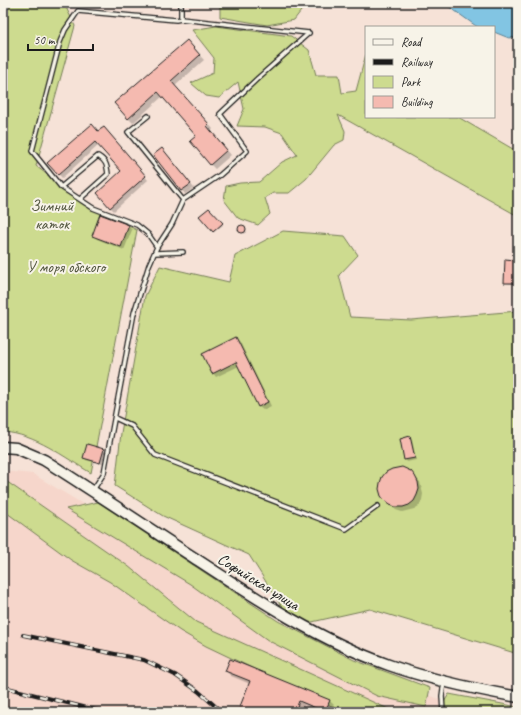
<svg xmlns="http://www.w3.org/2000/svg" width="521" height="715" font-family="Caveat,sans-serif">
<style>
.built{fill:#f6d6cb}
.green{fill:#cddb8f;stroke:#747c56}
.water{fill:#82c5e3;stroke:#598193}
.shadow{fill:#0003}
.building{fill:#f5bab0;stroke:#1c1c1c}
.lines{fill:none;stroke-linecap:round;stroke-linejoin:round}
.service-casing{stroke:#1c1c1c;stroke-width:6}
.secondary-casing{stroke:#1c1c1c;stroke-width:13}
.service{stroke:#f7f3e8;stroke-width:3.5}
.secondary{stroke:#f7f3e8;stroke-width:10}
.rail-casing{stroke:#1c1c1c;stroke-width:4}
.rail{stroke:#f7f3e8;stroke-width:2.5;stroke-dasharray:8;stroke-linecap:butt}
.labels{text-anchor:middle;stroke-width:4;stroke-linejoin:round;paint-order:stroke}
.park-label{font-size:16px;fill:#51553e;stroke:#f7f3e8}
.street-label{font-size:16px;fill:#1c1c1c;stroke:#f7f3e8}
</style>
<rect width="100%" height="100%" fill="#f6e2d7"/>
<filter id="ink" filterUnits="userSpaceOnUse"><feTurbulence type="fractalNoise" baseFrequency=".025" numOctaves="2"/><feDisplacementMap in="SourceGraphic" scale="8" xChannelSelector="R" yChannelSelector="G"/><feConvolveMatrix kernelMatrix="1 2 1 2 8 2 1 2 1" color-interpolation-filters="sRGB"/></filter>
<g filter="url(#ink)">
<path class="built" d="M 3,471 L 33,474 L 353,666 L 439,699 L 505,712 L 3,712 Z"/>
<path class="green" d="M 3,3 L 64,3 L 75,26 L 36,166 L 89,207 L 137,230 L 91,473 C 64,457 35,434 3,432 Z
M 220,3 L 306,3 L 304,7 L 294,20 L 267,25 L 220,17 Z
M 216,26 L 291,36 L 309,50 L 316,75 L 339,75 L 342,93 L 356,91 L 366,54 L 366,117 L 458,117 L 518,152 L 518,216 L 338,115 L 345,131 L 344,140 L 334,145 L 306,179 L 289,193 L 273,193 L 265,198 L 270,214 L 258,225 L 238,218 L 224,200 L 226,186 L 240,183 L 259,182 L 282,162 L 297,155 L 282,133 L 265,127 L 237,126 L 244,109 L 238,82 L 219,98 L 206,96 L 191,83 L 213,73 L 214,58 L 192,30 Z
M 283,231 L 345,236 L 358,255 L 339,275 L 350,317 L 411,320 L 518,311 L 518,654 L 370,609 L 294,626 L 249,555 L 163,516 L 115,486 L 121,433 L 145,296 L 160,266 L 229,282 L 235,256 Z
M 3,479 L 128,566 L 196,622 L 395,712 L 344,712 L 206,646 L 180,631 L 110,582 L 71,560 L 3,510 Z
M 98,502 L 278,621 L 354,660 L 430,688 L 426,707 L 377,696 L 269,641 L 190,584 L 66,509 Z
M 449,694 L 513,706 L 518,709 L 518,712 L 438,712 Z"/>
<path class="water" d="M 444,3 L 518,3 L 518,37 L 509,38 L 494,32 L 494,27 L 479,27 L 476,26 Z"/>
<path class="shadow" d="M 191,46 L 204,60 L 175,86 L 213,129 L 211,131 L 231,155 L 215,169 L 210,164 L 197,136 L 163,96 L 133,123 L 128,118 Z
M 107,132 L 148,180 L 114,211 L 110,207 L 122,172 L 99,145 L 62,178 L 49,163 L 99,133 Z
M 162,149 L 194,188 L 185,194 L 154,155 Z
M 209,209 L 223,225 L 214,232 L 200,217 Z
M 128,226 L 132,230 L 124,250 L 97,239 L 93,235 Z
M239.5 230a3.5 3.5 0 1 1 7 0a3.5 3.5 0 1 1-7 0Z
M 515,261 L 514,284 L 506,283 L 505,283 Z
M 236,338 L 240,342 L 271,406 L 263,410 L 259,407 L 239,366 L 216,377 L 213,373 Z
M 410,438 L 412,440 L 416,460 L 407,462 L 405,459 Z
M 103,450 L 106,452 L 102,464 L 86,460 L 84,457 Z
M 410,472 L 420,482 L 423,494 L 422,500 L 419,506 L 414,509 L 402,512 L 396,510 L 385,501 Z
M 226,671 L 329,700 L 334,705 L 332,712 L 320,712 L 304,705 L 301,712 L 243,712 L 240,709 L 250,684 L 231,676 Z"/>
<path class="building" d="M 187,40 L 200,55 L 171,81 L 209,124 L 207,126 L 227,150 L 210,165 L 190,141 L 196,136 L 158,92 L 128,119 L 114,103 Z
M 92,124 L 98,131 L 104,127 L 146,176 L 110,208 L 97,193 L 121,171 L 95,142 L 58,175 L 47,163 Z
M 162,148 L 191,184 L 181,191 L 153,155 Z
M 209,208 L 223,223 L 213,232 L 199,216 Z
M 100,214 L 129,225 L 121,247 L 92,236 Z
M238 229a4 4 0 1 1 8 0a4 4 0 1 1-8 0Z
M 505,259 L 515,260 L 514,283 L 504,283 Z
M 236,337 L 268,402 L 258,407 L 236,362 L 212,374 L 202,354 Z
M 410,436 L 415,458 L 404,460 L 400,439 Z
M 87,444 L 104,449 L 100,463 L 83,458 Z
M 402,467 L 411,471 L 415,476 L 418,482 L 419,489 L 417,495 L 414,501 L 409,505 L 403,507 L 396,507 L 390,505 L 385,501 L 381,496 L 379,489 L 380,483 L 382,477 L 386,472 L 392,469 Z
M 230,659 L 330,700 L 325,712 L 299,701 L 295,712 L 246,712 L 239,709 L 250,681 L 225,671 Z"/>
<g class="lines">
<g class="service-casing">
<path id="service" d="M 181,19 L 181,3
M 148,116 L 128,132 L 183,200
M 61,187 L 98,156 C 106,161 107,165 108,174 L 80,199
M 157,247 L 148,234 L 137,225 L 93,208 L 61,187 L 32,151 L 60,42 L 65,30 L 78,11 L 176,20 L 181,19 L 309,33
M 155,253 L 183,252
M 115,418 L 132,426 L 155,455 L 346,529 L 378,506
M 93,490 L 104,473 L 134,313 L 149,265 L 157,247 L 172,224 L 183,200 L 220,175 L 247,151 L 220,114 L 258,78 L 309,33
M 3,642 L 3,641
M 443,712 L 442,696 L 444,682"/>
</g>
<g class="secondary-casing">
<path id="secondary" d="M 3,447 L 16,448 L 44,460 C 95,492 145,526 196,559 C 257,599 319,640 389,665 C 431,680 474,689 518,697"/>
</g>
<use href="#service" class="service"/>
<use href="#secondary" class="secondary"/>
<g class="rail-casing">
<path id="rail" d="M 23,635 L 144,660 L 175,675 L 198,691 L 222,712
M 8,688 L 103,712"/>
</g>
<use href="#rail" class="rail"/>
</g>
</g>
<g class="labels">
<g class="park-label">
<text x="52" y="211">Зимний<tspan x="52" dy="18">каток</tspan></text>
<text x="66" y="272">У моря обского</text>
</g>
<g class="street-label">
<text transform="translate(259 581) rotate(32)" y="6">Софийская улица</text>
</g>
</g>
<rect width="521" height="715" fill="none" stroke="#f7f3e8" stroke-width="16"/>
<rect x="8" y="8" width="505" height="699" fill="none" stroke="#1c1c1c" stroke-width="1.5" filter="url(#ink)"/>
<rect x="365" y="26" width="130" height="92" fill="#f7f3e8" stroke="#9f9d96"/>
<rect x="373" y="39" width="20" height="6" fill="#f7f3e8" stroke="#9f9d96"/>
<text x="401" y="46" font-size="12" fill="#1c1c1c">Road</text>
<rect x="373" y="59" width="20" height="6" fill="#1c1c1c" stroke="#9f9d96"/>
<text x="401" y="66" font-size="12" fill="#1c1c1c">Railway</text>
<rect x="373" y="76" width="20" height="12" fill="#cddb8f" stroke="#9f9d96"/>
<text x="401" y="86" font-size="12" fill="#1c1c1c">Park</text>
<rect x="373" y="96" width="20" height="12" fill="#f5bab0" stroke="#9f9d96"/>
<text x="401" y="106" font-size="12" fill="#1c1c1c">Building</text>
<path d="M28 44v6h65v-6" fill="none" stroke="#1c1c1c" stroke-width="2"/>
<text x="34" y="44" font-size="12" fill="#1c1c1c" stroke="#f7f3e8" stroke-width="3" paint-order="stroke">50 m</text>
</svg>
